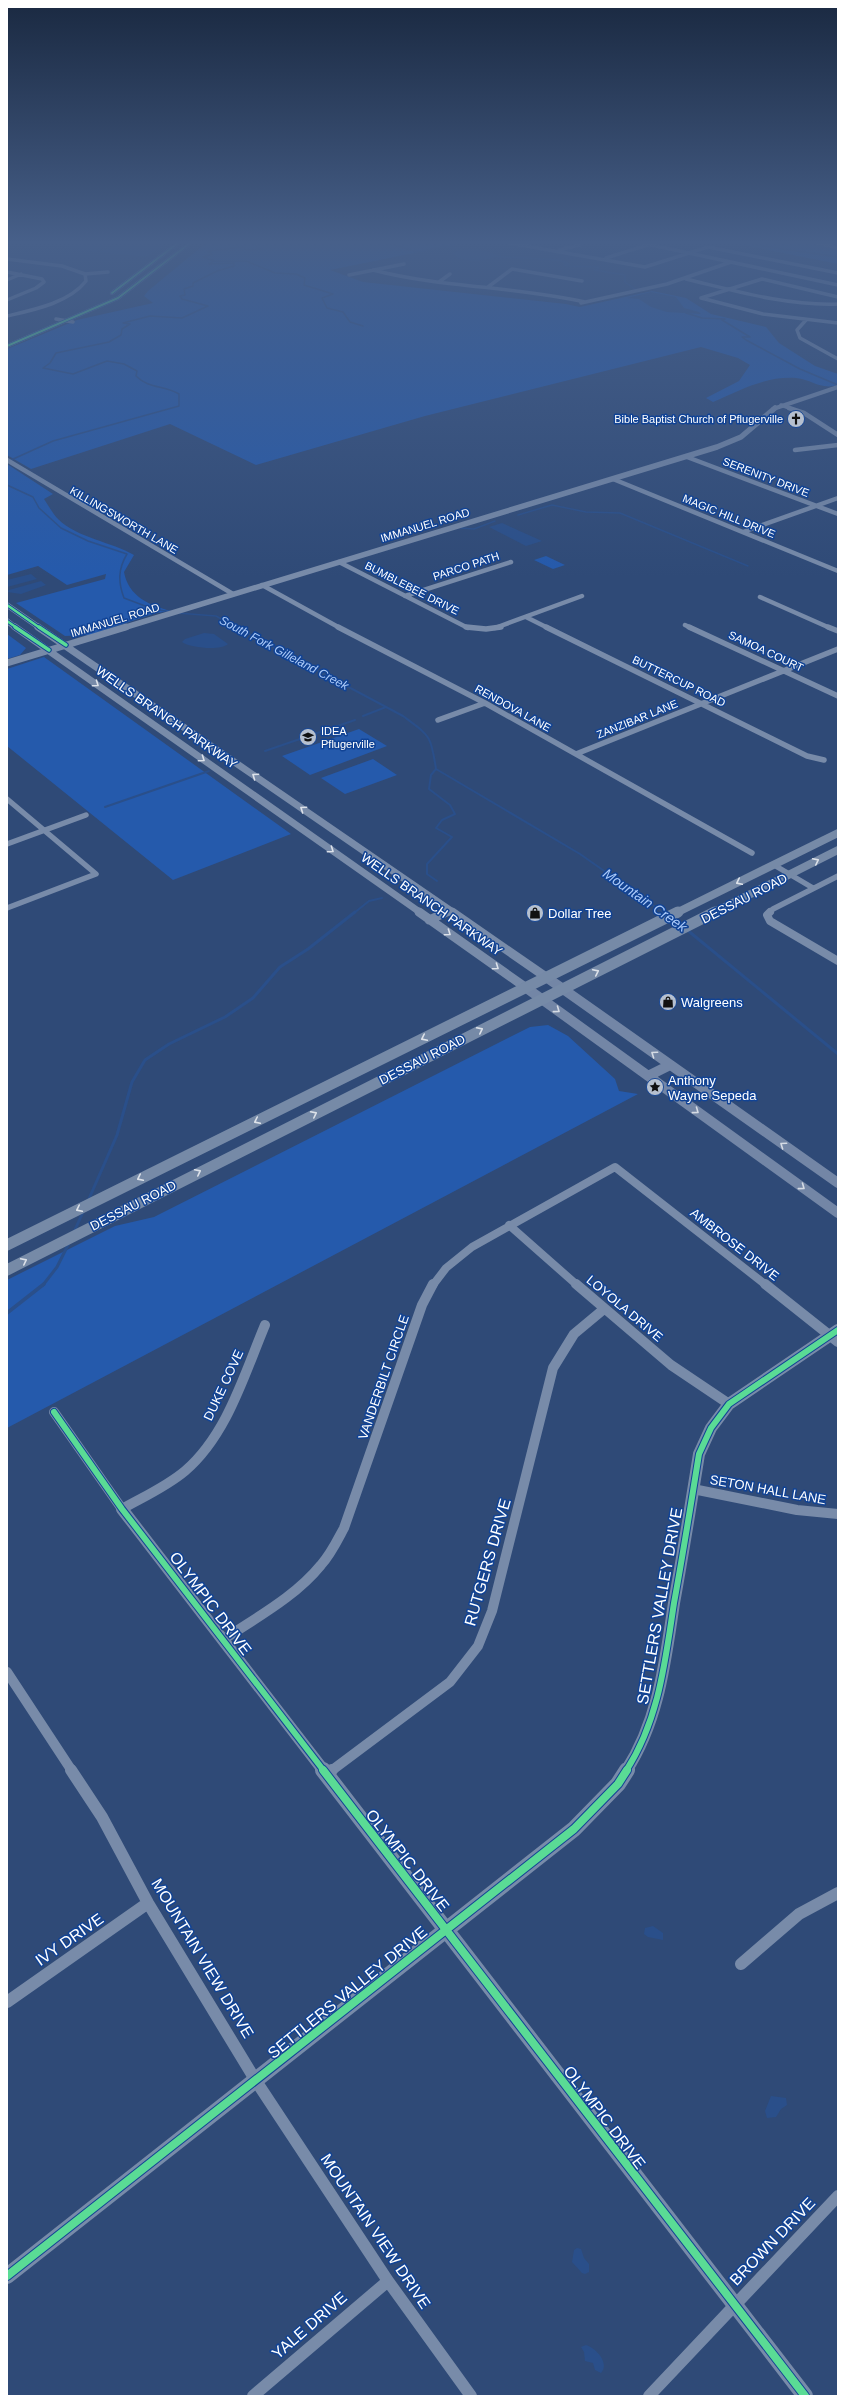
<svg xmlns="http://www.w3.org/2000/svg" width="845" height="2403" font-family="Helvetica,sans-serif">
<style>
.green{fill:#255aac}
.water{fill:#2a4f8a}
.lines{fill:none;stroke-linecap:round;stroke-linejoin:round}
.stream-far3{stroke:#2a4f8a;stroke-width:1.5}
.stream-far2{stroke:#2a4f8a;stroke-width:2}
.stream-far1{stroke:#2a4f8a;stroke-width:3}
.stream{stroke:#2a4f8a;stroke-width:3.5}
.minor-far5{stroke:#788ba9;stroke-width:3.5}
.minor-far4{stroke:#788ba9;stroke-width:4.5}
.minor-far3{stroke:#788ba9;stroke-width:5.5}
.minor-far2{stroke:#788ba9;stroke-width:8}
.minor-far1{stroke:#788ba9;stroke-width:10}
.minor{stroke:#788ba9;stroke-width:12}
.tertiary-far5{stroke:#788ba9;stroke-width:4}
.tertiary-far4{stroke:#788ba9;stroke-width:5.5}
.tertiary-far3{stroke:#788ba9;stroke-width:7}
.tertiary-far2{stroke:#788ba9;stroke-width:9}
.tertiary-far1{stroke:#788ba9;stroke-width:12}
.tertiary{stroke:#788ba9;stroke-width:16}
.secondary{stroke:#7386a6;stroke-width:10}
.primary-far1{stroke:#768aa7;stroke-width:8}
.primary{stroke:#768aa7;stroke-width:11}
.cycleway-far4-casing{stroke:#114395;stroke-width:3}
.cycleway-far3-casing{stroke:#114395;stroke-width:4}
.cycleway-far2-casing{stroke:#114395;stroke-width:5.5}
.cycleway-far1-casing{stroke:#114395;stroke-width:8}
.cycleway-casing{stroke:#114395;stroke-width:10}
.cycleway-far4{stroke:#5adb95;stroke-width:2}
.cycleway-far3{stroke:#5adb95;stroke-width:2.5}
.cycleway-far2{stroke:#5adb95;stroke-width:3.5}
.cycleway-far1{stroke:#5adb95;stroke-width:6}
.cycleway{stroke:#5adb95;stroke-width:8}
.oneway{stroke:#dde2ea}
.oneway2{stroke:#dde2e9}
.oneway3{stroke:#d5dbe4}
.labels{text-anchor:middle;stroke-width:3;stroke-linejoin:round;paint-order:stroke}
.far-poi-label{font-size:11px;fill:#fff;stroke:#114395;text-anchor:end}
.far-street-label{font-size:11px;fill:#fff;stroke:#114395}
.far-water-label{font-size:12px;font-style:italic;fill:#accbfa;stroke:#114395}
.street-label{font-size:13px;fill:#fff;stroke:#114395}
.poi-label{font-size:13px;fill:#fff;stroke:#114395;text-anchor:start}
.water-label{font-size:14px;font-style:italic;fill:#accbfa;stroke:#114395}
.near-street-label{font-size:16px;fill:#fff;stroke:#114395}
</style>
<rect width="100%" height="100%" fill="#2f4a77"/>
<path class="green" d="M 207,240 L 479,240 L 330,270 L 363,282 L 566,304 L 580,307 L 652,291 L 686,298 L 711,314 L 766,327 L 779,343 L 815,366 L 838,374 L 838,385 C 820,390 813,380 796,378 C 765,376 741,390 713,402 L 706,398 L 739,381 L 750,365 L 738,358 L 701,347 L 425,416 L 256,465 L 170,424 L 31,469 L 7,455 L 7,349 L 77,320 L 153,303 L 144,296 L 148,291 L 206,243 Z
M 719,240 L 801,240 L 838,250 L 838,264 Z
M 7,464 L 53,494 L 44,499 C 48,505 53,514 58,519 C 77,538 112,542 134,555 L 124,572 C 128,596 150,606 171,611 L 156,613 L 90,635 L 65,636 L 16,603 L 105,579 L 106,574 L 67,585 L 38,566 L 7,575 Z
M 546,556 L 565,565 L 553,569 L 534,560 Z
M 7,634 L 26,648 L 20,655 L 7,659 Z
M 44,657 L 291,834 L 173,880 L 7,746 L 7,669 Z
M 359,729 L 387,746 L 310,775 L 282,756 Z
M 373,759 L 397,775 L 345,794 L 321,778 Z
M 548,1025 L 568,1036 L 615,1079 L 619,1091 L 638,1094 L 7,1428 L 7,1280 L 115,1226 L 154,1217 L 530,1027 Z"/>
<path class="water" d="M 82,240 L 113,243 L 95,252 L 68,247 Z
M 152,240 L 168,242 L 147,257 L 99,252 L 117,244 Z
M 477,249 L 498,255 C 488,262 461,264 453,253 L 462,250 Z
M 651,292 L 676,297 L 684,308 L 699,312 L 701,314 L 667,312 L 651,307 L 639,299 L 627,298 Z
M 502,523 L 542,541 L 526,546 L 489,527 Z
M 31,574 L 37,579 L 7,587 L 7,580 Z
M 41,581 L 46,585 L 21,594 L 7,592 L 9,590 Z
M 204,633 L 214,634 L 228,644 C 221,651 190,648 182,642 L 185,639 Z
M 653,1926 L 663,1933 L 663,1940 L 648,1937 L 644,1934 L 645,1928 Z
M 771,2096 L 786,2098 L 787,2105 L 781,2109 L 776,2117 L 767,2118 L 765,2111 Z
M 577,2248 L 581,2249 L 584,2258 L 589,2264 L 589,2272 L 585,2274 L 582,2273 L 572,2262 L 574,2250 Z
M 586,2345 C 596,2348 610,2363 601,2373 L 595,2370 L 593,2363 L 585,2361 L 584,2352 L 581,2347 Z"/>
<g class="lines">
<path class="stream-far3" d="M 380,240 L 417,252 L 446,246 L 463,251
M 740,240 L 763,246 L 838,257
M 490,256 L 558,260 L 569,264 L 564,265 L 567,266 L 597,267 L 599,268 L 594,270 L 625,275 L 625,282 L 635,289
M 212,261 L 246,261 L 275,273 L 296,274 L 305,278 L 304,285 L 333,294 L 322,298 L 327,308 L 343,312 L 350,322 L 363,326
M 686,313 L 702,318 L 725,319 L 722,320 L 750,337 L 742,337 L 746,340 L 800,369 L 838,385
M 11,460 L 53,441 L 179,406 L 179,394 C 164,385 149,389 136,376 L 137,371 L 124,364 L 107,361 L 73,374 L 43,368 L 50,363 L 56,353 L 109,342 L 121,335 L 122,329 L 130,324 L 123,323 L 150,316 L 182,318 L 208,306 L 182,299 L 180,296 L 185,295 L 184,289 L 193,286 L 193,283 L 217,271 L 234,266 L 234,263 L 209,264 L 214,261 L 203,257 L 212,254 L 208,251 L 243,247 L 246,250 L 261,249 L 256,247 L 257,240
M 7,485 L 33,497 L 39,508 L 61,528 L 88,541 L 127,554 C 118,569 118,582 124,598 L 153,609 L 171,612
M 518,515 L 552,505 L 586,512 L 620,513 L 748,566
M 461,528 L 474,529 L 495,521
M 177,613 L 216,616 L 238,628"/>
<path class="stream-far2" d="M 236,627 L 403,716 C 430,736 431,735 436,769 L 431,775 L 429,789 L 450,805 L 455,814 L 442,820 L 436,828 L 452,837 L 427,864 L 427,874 L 437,881
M 363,716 L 386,707
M 265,751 L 355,720
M 436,769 L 580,854 L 664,913
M 105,807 L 209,771
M 354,913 L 369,901 L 382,898"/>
<path class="stream-far1" d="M 662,912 L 665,914
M 672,919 L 682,926
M 686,929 L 838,1054
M 88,1201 L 117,1135 L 132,1082 L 145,1060 L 169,1044 L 225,1017 L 253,998 L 280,967 L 308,949 L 355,912
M 74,1232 L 83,1212
M 43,1285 L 57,1267 L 69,1243"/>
<path class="stream" d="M 7,1313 L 44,1284"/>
<path class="minor-far5" d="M 101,240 L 120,242 L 142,240
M 628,240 L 838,285
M 509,243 L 645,267 L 708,247 L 838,273
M 821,243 L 833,240
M 559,250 L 579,245
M 606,258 L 647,245
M 7,259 L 62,266 L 85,274 L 86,281 C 69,303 33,310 7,316
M 373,270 C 442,288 515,286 585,302
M 7,272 L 42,279 L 44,282 L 36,288 L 7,300
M 85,274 L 108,272
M 349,275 L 404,264
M 686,279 C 736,291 786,306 838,304
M 7,280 L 21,274
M 439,282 L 450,274
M 488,287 L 512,269 L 582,281
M 701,298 L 762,279 L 838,297
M 701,298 L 763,314 L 838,323
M 581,303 L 667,284 L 731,262
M 56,319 L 73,322
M 806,320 L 797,330 L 800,338 L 838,359
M 781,405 L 792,409"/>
<path class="minor-far4" d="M 789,408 L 804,413 L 838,435
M 795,450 L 838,445
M 687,457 L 838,514
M 7,460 L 233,594
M 613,479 L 838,571
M 743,532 L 838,498
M 339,562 L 468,628
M 262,585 L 340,628
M 405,596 L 511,562
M 760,597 L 830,628
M 526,617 L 548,628
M 685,625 L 691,628
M 495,628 L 582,596"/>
<path class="minor-far3" d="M 338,627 L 485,703 L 752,853
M 466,627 L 486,629 L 501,627
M 546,627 L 807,756 L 824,760
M 689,627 L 838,696
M 828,627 L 838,631
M 438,720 L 485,703
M 576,754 L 838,649
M 7,799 L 96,874 L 7,908
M 7,844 L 86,815
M 774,865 L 813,888
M 769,913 L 773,909 L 838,876"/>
<path class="minor-far2" d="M 770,912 L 767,915 L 770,921 L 838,961
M 509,1225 L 577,1285
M 433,1285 L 446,1268 L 472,1247 L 615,1167 L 766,1285"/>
<path class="minor-far1" d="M 576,1284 L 671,1365 L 729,1404
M 765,1284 L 838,1342
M 54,1412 L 122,1509 C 143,1497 166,1487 185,1471 C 227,1435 244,1375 265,1325
M 693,1489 L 797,1510 L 838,1514
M 223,1640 C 257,1617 295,1597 321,1565 C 331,1554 337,1541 344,1528 L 422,1305 L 433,1284
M 7,1672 L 72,1771
M 331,1771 L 450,1682 L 478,1646 L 492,1611 L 553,1368 L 574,1334 L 604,1309"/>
<path class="minor" d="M 71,1770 L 102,1817 L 148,1903 L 256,2081 L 388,2281 L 471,2396
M 325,1775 L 332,1770
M 741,1964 L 799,1914 L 838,1893
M 7,2002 L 148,1903
M 253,2396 L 388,2281
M 649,2396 L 838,2196"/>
<path class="tertiary-far5" d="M 809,240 L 838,248
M 112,293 L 182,240
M 7,346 L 118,298 L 194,240
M 773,409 L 838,387"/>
<path class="tertiary-far4" d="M 7,605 L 40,628
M 7,621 L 16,628
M 123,628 L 717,447 L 741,437 L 775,408"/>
<path class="tertiary-far3" d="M 15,627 L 421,913
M 38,627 L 454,913
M 7,663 L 126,627
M 445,913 L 450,911"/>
<path class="tertiary-far2" d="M 419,912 L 525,987
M 452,912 L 546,977
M 429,920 L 447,912"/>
<path class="tertiary-far1" d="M 122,1509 L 324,1771
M 626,1771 C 659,1720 665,1662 674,1603 C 683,1554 691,1504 699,1454 L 711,1428 L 729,1404 L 838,1330"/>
<path class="tertiary" d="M 323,1770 L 805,2396
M 7,2276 L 574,1829 L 618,1784 L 627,1770"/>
<path class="secondary" d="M 546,977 L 838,1183
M 525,987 L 838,1213
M 648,1076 L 670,1065"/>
<path class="primary-far1" d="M 676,913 L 838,833
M 713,913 L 838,850"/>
<path class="primary" d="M 7,1245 L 678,912
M 7,1270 L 715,912"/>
<g class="cycleway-far4-casing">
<path id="cycleway-far4" d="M 112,293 L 182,240
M 7,346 L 118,298 L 194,240"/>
</g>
<g class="cycleway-far3-casing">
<path id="cycleway-far3" d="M 7,605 L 40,628
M 7,621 L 17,628"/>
</g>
<g class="cycleway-far2-casing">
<path id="cycleway-far2" d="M 15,627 L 49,650
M 39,627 L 66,645"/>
</g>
<g class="cycleway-far1-casing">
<path id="cycleway-far1" d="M 54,1412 L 122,1509 L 324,1771
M 626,1771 C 659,1720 665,1662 674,1603 C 683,1554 691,1504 699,1454 L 711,1428 L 729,1404 L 838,1330"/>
</g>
<g class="cycleway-casing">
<path id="cycleway" d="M 323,1770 L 805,2396
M 7,2276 L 574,1829 L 618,1784 L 627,1770"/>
</g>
<use href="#cycleway-far4" class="cycleway-far4"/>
<use href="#cycleway-far3" class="cycleway-far3"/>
<use href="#cycleway-far2" class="cycleway-far2"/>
<use href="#cycleway-far1" class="cycleway-far1"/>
<use href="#cycleway" class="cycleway"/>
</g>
<defs><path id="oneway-chevron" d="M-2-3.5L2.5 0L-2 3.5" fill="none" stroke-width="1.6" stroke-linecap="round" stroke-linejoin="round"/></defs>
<g class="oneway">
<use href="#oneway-chevron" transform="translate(96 684) rotate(35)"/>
<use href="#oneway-chevron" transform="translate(202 759) rotate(35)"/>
<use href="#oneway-chevron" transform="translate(255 776) rotate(-145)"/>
<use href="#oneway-chevron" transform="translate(303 809) rotate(-145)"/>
<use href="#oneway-chevron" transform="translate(331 850) rotate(35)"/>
<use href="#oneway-chevron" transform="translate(448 933) rotate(35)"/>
<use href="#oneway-chevron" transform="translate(496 967) rotate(35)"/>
</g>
<g class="oneway2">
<use href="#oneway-chevron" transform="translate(816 861) rotate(-27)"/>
<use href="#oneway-chevron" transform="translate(739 882) rotate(154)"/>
<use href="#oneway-chevron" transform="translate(596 972) rotate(-26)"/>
<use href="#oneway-chevron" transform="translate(480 1030) rotate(-27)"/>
<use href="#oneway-chevron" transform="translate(424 1038) rotate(154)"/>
<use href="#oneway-chevron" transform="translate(314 1114) rotate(-27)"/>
<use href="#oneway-chevron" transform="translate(257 1121) rotate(154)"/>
<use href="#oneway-chevron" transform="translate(198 1172) rotate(-27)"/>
<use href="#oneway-chevron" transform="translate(140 1178) rotate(154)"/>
<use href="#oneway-chevron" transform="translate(79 1209) rotate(154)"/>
<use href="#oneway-chevron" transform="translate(24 1261) rotate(-27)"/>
</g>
<g class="oneway3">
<use href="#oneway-chevron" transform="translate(557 1010) rotate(36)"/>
<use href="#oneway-chevron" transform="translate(654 1054) rotate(-145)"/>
<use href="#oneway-chevron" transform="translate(696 1111) rotate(36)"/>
<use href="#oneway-chevron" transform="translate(783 1145) rotate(-145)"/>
<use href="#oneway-chevron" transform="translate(802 1187) rotate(36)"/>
</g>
<linearGradient id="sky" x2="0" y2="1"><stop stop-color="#1a2941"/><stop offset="0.42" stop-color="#47608a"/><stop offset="1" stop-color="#47608a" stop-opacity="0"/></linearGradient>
<rect width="845" height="577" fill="url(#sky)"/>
<defs>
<g id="church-disc" transform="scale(0.9)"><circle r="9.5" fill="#b6c0cf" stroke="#114395"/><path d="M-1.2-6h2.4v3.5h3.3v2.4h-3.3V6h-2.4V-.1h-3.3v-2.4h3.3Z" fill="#111"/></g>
<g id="school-disc" transform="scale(0.9)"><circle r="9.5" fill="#b6c0cf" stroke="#114395"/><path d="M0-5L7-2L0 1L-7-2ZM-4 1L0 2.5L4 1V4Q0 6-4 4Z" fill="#111"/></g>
<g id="shop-disc" transform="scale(0.9)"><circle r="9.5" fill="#b6c0cf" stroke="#114395"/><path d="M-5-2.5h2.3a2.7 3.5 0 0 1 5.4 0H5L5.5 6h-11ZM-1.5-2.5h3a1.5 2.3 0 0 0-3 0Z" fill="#111"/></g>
<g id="sight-disc" transform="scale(0.9)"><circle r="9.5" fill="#b6c0cf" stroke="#114395"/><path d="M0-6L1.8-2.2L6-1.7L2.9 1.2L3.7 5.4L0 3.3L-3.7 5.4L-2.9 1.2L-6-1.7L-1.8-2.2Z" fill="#111"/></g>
</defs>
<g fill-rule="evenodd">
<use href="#church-disc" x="796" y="419"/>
<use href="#school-disc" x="308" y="737"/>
<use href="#shop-disc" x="535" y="913"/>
<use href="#shop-disc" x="668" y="1002"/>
<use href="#sight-disc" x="655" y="1087"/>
</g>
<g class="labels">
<g class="far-poi-label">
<text x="783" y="423">Bible Baptist Church of Pflugerville</text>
<text x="321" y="735" text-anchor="start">IDEA<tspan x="321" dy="13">Pflugerville</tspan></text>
</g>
<g class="far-street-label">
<text transform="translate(766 477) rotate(21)" y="4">SERENITY DRIVE</text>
<text transform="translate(729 516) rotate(22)" y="4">MAGIC HILL DRIVE</text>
<text transform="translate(124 520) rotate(30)" y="4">KILLINGSWORTH LANE</text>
<text transform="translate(425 525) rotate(-17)" y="4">IMMANUEL ROAD</text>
<text transform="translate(466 566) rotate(-18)" y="4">PARCO PATH</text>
<text transform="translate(412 588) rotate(27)" y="4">BUMBLEBEE DRIVE</text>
<text transform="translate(115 620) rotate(-17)" y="4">IMMANUEL ROAD</text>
<text transform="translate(766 651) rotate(25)" y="4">SAMOA COURT</text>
<text transform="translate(679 681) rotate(26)" y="4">BUTTERCUP ROAD</text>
<text transform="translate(513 708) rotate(29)" y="4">RENDOVA LANE</text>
<text transform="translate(637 719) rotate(-22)" y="4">ZANZIBAR LANE</text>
</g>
<g class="far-water-label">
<text transform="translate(284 653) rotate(28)" y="4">South Fork Gilleland Creek</text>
</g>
<g class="street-label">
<text transform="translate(167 717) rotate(35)" y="5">WELLS BRANCH PARKWAY</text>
<text transform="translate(744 898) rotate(-27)" y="5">DESSAU ROAD</text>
<text transform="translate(432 904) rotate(35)" y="5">WELLS BRANCH PARKWAY</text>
<text transform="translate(422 1059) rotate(-27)" y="5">DESSAU ROAD</text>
<text transform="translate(133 1205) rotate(-27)" y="5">DESSAU ROAD</text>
<text transform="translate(735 1244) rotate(38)" y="5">AMBROSE DRIVE</text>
<text transform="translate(625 1308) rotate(40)" y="5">LOYOLA DRIVE</text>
<text transform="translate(383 1377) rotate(-71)" y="5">VANDERBILT CIRCLE</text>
<text transform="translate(223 1385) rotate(-65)" y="5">DUKE COVE</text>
<text transform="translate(768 1489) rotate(10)" y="5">SETON HALL LANE</text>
</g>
<g class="poi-label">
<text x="548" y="918">Dollar Tree</text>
<text x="681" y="1007">Walgreens</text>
<text x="668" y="1085">Anthony<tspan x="668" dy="15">Wayne Sepeda</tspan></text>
</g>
<g class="water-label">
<text transform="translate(645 900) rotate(35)" y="5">Mountain Creek</text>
</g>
<g class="near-street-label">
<text transform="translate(487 1562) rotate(-74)" y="6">RUTGERS DRIVE</text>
<text transform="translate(211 1603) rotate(53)" y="6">OLYMPIC DRIVE</text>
<text transform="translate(659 1606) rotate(-80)" y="6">SETTLERS VALLEY DRIVE</text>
<text transform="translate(408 1860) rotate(52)" y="6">OLYMPIC DRIVE</text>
<text transform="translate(69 1939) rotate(-35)" y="6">IVY DRIVE</text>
<text transform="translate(203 1958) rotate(59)" y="6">MOUNTAIN VIEW DRIVE</text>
<text transform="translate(347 1992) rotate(-39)" y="6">SETTLERS VALLEY DRIVE</text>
<text transform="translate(605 2117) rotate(53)" y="6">OLYMPIC DRIVE</text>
<text transform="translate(376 2231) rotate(56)" y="6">MOUNTAIN VIEW DRIVE</text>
<text transform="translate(772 2241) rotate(-46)" y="6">BROWN DRIVE</text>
<text transform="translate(309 2325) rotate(-41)" y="6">YALE DRIVE</text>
</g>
</g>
<rect width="845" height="2403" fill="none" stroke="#ffffff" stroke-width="16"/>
</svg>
